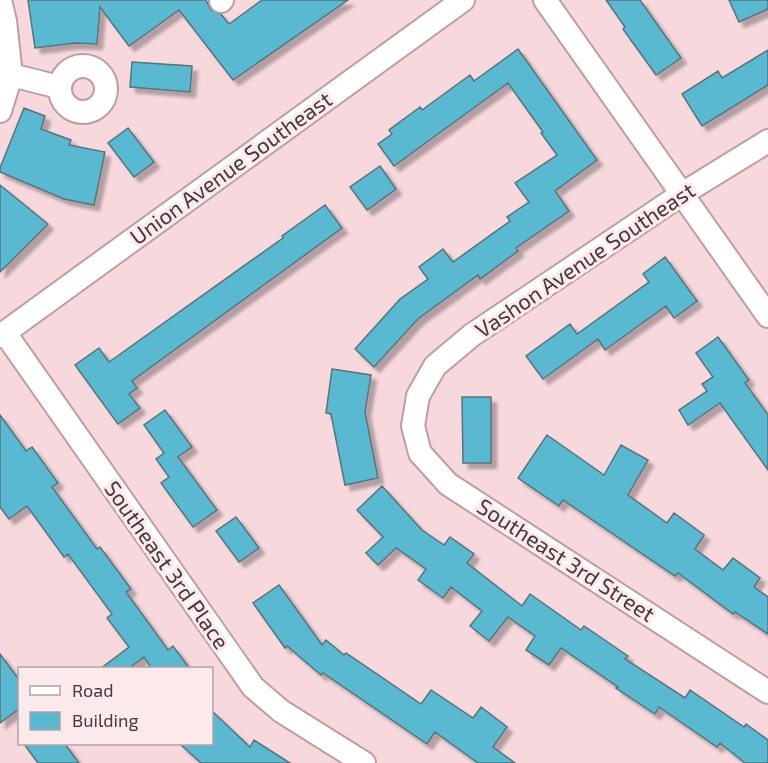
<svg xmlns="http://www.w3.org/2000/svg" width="768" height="763" font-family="'Exo 2',sans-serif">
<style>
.building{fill:#58b9d1;stroke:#57747c;stroke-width:1.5;filter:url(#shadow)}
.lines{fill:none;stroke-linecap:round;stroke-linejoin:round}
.minor-casing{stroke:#bc9ea3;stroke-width:26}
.minor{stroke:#fff;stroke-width:22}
.labels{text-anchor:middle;stroke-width:6;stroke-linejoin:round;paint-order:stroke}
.street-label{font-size:22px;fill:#45393b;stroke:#fce9ec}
</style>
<defs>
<filter id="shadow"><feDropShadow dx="5.5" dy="5.5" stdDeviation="1.5" flood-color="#0004"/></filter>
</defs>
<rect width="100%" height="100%" fill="#f7d8dd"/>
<path class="building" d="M 28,0 L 206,0 L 211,10 L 221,14 L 229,24 L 262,0 L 348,0 L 233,80 L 179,10 L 129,46 L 100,7 L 97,44 L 75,43 L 35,48 Z
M 606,0 L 640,0 L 681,58 L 656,75 L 623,29 L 625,27 Z
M 729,0 L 768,0 L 768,9 L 739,22 Z
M 518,49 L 597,160 L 555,191 L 569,211 L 516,248 L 518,251 L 480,279 L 478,275 L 418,319 L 374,367 L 355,349 L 400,299 L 428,279 L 419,267 L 443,249 L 453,262 L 510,221 L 507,217 L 529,202 L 515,183 L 557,155 L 541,133 L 543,132 L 508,83 L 394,166 L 378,144 L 392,134 L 389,130 L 420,107 L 422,110 L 470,75 L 474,81 Z
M 768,50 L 768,85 L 702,126 L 682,94 L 718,71 L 722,78 Z
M 132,62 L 192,66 L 190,92 L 130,87 Z
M 24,108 L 45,116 L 41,129 L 71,140 L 69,145 L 105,152 L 94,205 L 64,199 L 0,172 L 0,168 Z
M 128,128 L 154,162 L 134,177 L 108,143 Z
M 380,166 L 396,189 L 367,210 L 350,187 Z
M 0,185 L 48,224 L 0,272 Z
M 325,205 L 342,228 L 132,381 L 137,388 L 129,394 L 140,408 L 118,424 L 75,365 L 99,348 L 109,362 L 283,238 L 282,236 Z
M 665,257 L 697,301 L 674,318 L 666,306 L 605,350 L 598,339 L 543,379 L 526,356 L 570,324 L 577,334 L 649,282 L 643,274 Z
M 718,337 L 749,380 L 745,383 L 768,415 L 768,470 L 720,403 L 688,425 L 679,410 L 707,391 L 702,384 L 713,377 L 696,353 Z
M 332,369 L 371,375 L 365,412 L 378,478 L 345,485 L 331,414 L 326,413 Z
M 462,397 L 491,397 L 491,463 L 463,463 Z
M 165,410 L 192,447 L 178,457 L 217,510 L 193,527 L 161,483 L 169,477 L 156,459 L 164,453 L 144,425 Z
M 0,415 L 26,451 L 32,447 L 58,483 L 52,487 L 97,549 L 100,547 L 131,589 L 126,592 L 168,650 L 173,646 L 190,669 L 152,669 L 144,657 L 128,669 L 100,669 L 129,647 L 107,618 L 112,614 L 68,554 L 64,557 L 27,506 L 9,519 L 0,507 Z
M 547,435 L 604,475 L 621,445 L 648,460 L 628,495 L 667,523 L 674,513 L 704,535 L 695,549 L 723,570 L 733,558 L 760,578 L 754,587 L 768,597 L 768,634 L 735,612 L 733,614 L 678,573 L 675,576 L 563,500 L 559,506 L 518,478 Z
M 382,486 L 422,530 L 444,545 L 450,537 L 474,554 L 467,563 L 522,606 L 530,594 L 581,630 L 584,626 L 628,656 L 625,659 L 685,698 L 690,690 L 744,727 L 746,724 L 768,740 L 768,763 L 745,763 L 720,743 L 717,747 L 659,707 L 655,714 L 616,688 L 618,687 L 561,648 L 549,665 L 526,650 L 535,636 L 508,617 L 489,641 L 470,626 L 482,611 L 451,587 L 443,598 L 418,580 L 426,569 L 396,548 L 378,565 L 366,553 L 383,537 L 357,510 Z
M 236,517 L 259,548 L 239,562 L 216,531 Z
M 279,585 L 322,645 L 326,640 L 344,655 L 346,653 L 421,704 L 431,690 L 473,718 L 481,707 L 507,727 L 493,747 L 515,763 L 478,763 L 435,732 L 427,744 L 323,673 L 321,675 L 287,646 L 285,648 L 253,603 Z
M 0,654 L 20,681 L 20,708 L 0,723 Z
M 212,711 L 250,747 L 254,740 L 290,763 L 201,763 L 180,744 L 212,744 Z
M 24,744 L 65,744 L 79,763 L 38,763 Z"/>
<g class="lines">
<g class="minor-casing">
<path id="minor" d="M 545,0 L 768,316
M 221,1 L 222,0
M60 89a23 23 0 1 1 46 0a23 23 0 1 1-46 0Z
M 11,75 L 59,87
M 0,111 L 11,75 L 5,21 L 0,0
M 768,141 L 682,194 L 472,335 L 435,366 L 418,396 L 413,426 L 420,453 L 448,484 L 768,692
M 5,333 L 253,687 L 281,711 L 364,763
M 0,336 L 463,0"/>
</g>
<use href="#minor" class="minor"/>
</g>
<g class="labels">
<g class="street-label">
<text transform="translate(231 168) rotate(-36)" y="8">Union Avenue Southeast</text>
<text transform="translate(585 260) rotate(-34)" y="8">Vashon Avenue Southeast</text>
<text transform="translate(566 560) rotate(33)" y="8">Southeast 3rd Street</text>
<text transform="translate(167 565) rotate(55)" y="8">Southeast 3rd Place</text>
</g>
</g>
<rect x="18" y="667" width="195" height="78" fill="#fce9ec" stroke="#b3a3a5" stroke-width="1.5"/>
<rect x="30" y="686" width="30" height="9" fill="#ffffff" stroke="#b3a3a5" stroke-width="1.5"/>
<text x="72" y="697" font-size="18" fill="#45393b">Road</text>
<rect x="30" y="712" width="30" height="18" fill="#58b9d1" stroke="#b3a3a5" stroke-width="1.5"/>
<text x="72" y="727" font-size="18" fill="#45393b">Building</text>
</svg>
